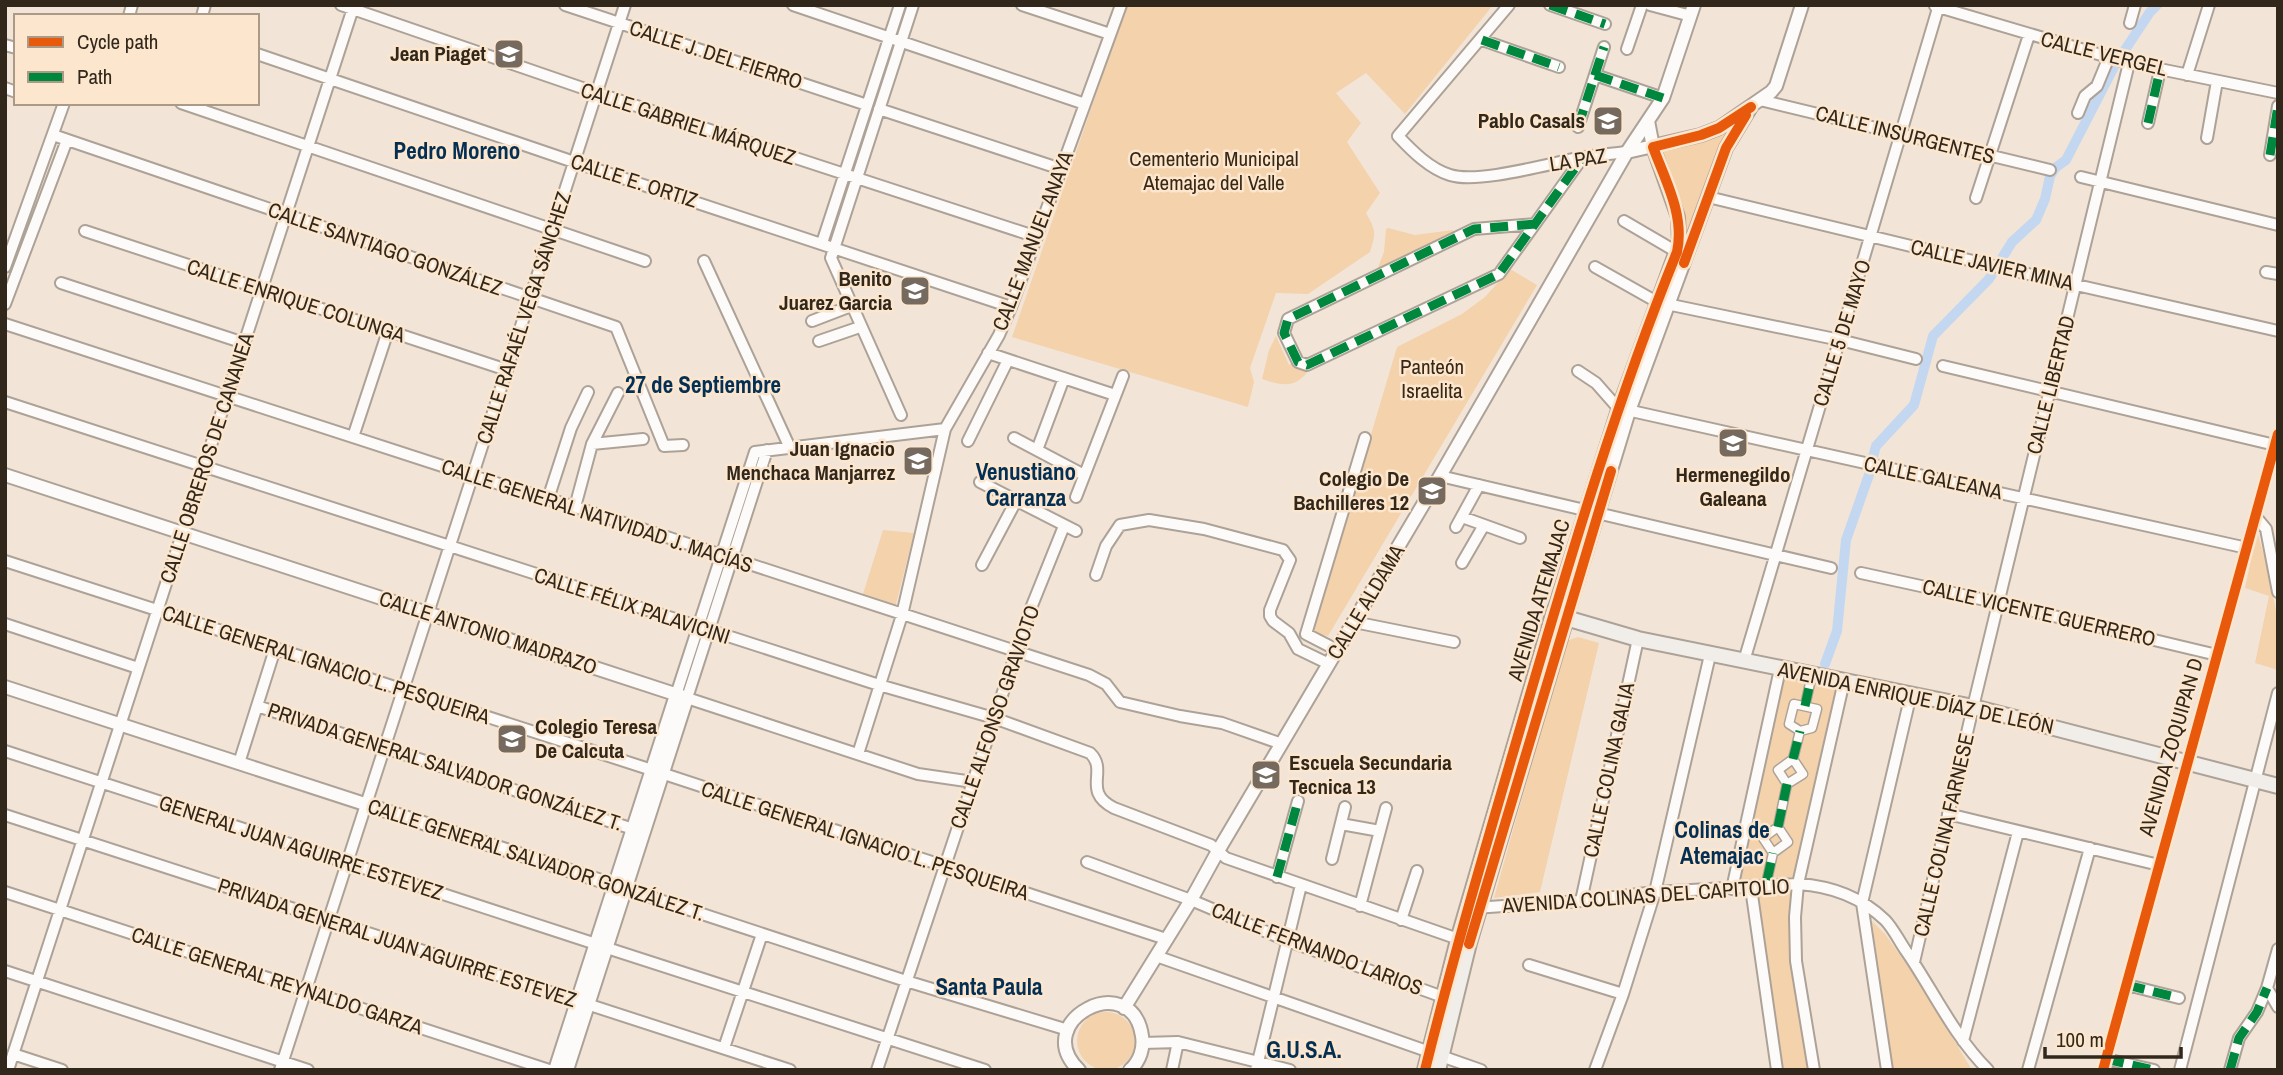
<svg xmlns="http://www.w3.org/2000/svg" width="2283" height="1075" font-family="'Archivo Narrow',sans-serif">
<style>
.green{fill:#f3d2ac}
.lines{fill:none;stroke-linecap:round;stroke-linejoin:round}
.canal{stroke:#c3d8f0;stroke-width:10}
.pedestrian-casing{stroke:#ada297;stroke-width:11}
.minor-casing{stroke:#ada297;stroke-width:14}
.tertiary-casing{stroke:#ada297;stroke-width:16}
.secondary-casing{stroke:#ada297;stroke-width:18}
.pedestrian{stroke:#fdfbf9;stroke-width:8}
.minor{stroke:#fdfbf9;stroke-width:10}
.tertiary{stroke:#fdfbf9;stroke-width:12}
.secondary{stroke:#f1eee9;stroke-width:14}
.quiet{stroke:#00873e;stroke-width:9;stroke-dasharray:18 9;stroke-linecap:butt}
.cycleway-casing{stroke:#fce6cd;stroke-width:15}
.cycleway{stroke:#e8590c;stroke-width:10}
.labels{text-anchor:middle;stroke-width:5;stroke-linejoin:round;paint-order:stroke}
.poi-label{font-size:21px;font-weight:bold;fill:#31271b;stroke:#fce6cd;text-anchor:end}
.street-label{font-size:21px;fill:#31271b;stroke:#fce6cd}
.park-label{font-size:21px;fill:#382714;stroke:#fce6cd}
.neighbourhood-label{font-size:23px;font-weight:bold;fill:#042f54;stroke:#fce6cd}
</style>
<rect width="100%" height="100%" fill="#f2e5d8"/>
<path class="green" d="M 1127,5 L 1493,5 L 1405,114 L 1366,73 L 1336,93 L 1361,123 L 1347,142 L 1380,193 L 1366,213 C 1376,230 1376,233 1370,252 L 1308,294 L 1276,293 L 1250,368 L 1254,382 L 1248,407 L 1012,337 Z
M 1739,121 L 1670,299 L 1684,227 L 1659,152 Z
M 1388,228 L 1415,235 L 1453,230 L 1456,235 L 1377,270 L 1384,252 L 1386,229 Z
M 1510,269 L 1537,285 L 1328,636 L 1312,633 L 1397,347 L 1462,314 L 1485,297 Z
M 1276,336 L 1289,365 L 1295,362 L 1310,369 C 1295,389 1283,386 1262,379 L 1269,350 Z
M 883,530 L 914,533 L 895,608 L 862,597 Z
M 2257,531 L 2267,566 L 2278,620 L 2278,670 L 2255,663 L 2269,596 L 2245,588 Z
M 1578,637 L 1599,643 L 1540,892 L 1494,898 L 1566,641 Z
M 1785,673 L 1839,685 L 1796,879 L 1737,883 Z
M 1756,891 L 1793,891 L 1812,1070 L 1781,1070 Z
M 1872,921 L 1885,934 L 1917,979 L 1972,1070 L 1892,1070 Z
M1077 1041a29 29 0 1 1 58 0a29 29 0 1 1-58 0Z"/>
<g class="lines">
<path class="canal" d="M 1873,457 L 1876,446 L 1914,405 L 1933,336 L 1989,279 L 2012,242 L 2036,220 L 2045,199 L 2050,176 L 2055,168 L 2066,160 L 2115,65 L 2150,12 L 2157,5
M 1825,664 L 1837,631 L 1846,540 L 1870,472"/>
<g class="pedestrian-casing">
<path id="pedestrian" d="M 1794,704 L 1817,709 L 1812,728 L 1800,731 L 1789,724 Z
M 1805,706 L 1812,674
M 1793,759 L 1803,774 L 1787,784 L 1778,770 Z
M 1793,759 L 1800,731
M 1778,827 L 1788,842 L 1773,853 L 1763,838 Z
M 1778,827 L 1787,784
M 1767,880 L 1773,853"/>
</g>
<g class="minor-casing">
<path id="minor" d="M 341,5 L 597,93 L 1037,237
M 565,5 L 867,105
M 793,5 L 1085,104
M 1022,5 L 1110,34
M 1509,5 L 1398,136 C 1412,151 1430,169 1450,175 C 1478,184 1547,164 1579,158 C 1595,155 1611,154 1627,152
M 1550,5 L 1605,24
M 1650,5 L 1691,16
M 1935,6 L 2125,62 L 2278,93
M 129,16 L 132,5
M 202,16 L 205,5
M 2130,23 L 2135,5
M 1482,40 L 1559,67
M 5,45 L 16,48
M 1627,49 L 1642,5
M 257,54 L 574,162 L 1011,307
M 1595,75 L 1663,98
M 2187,75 L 2209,5
M 5,88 L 16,92
M 1760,100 L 2050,170
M 181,103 L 645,261
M 879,109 L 1061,169
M 2078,113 L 2085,96 L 2097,86 L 2109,57
M 2148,123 L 2160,70
M 1578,127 L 1604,47
M 53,135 L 616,327 L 664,446 L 683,445
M 2207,138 L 2217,81
M 2270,155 L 2278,106
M 2081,177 L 2278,225
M 1708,197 L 2006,269 L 2278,331
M 1976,198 L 2029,35
M 1624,221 L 1677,252
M 1535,224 L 1474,229 L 1288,319 L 1284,333 L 1298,362 L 1307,365 L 1499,274 L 1583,157
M 85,231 L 507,370
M 822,243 L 900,5
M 704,261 L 790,448
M 5,267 L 64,103
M 1595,267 L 1657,302 L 1840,340 L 1916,359
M 2266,272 L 2278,274
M 61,283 L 244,343
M 5,304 L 67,140
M 812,321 L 851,306
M 5,324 L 473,476 L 575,507 L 1089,675 L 1106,684 L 1120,702 L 1180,716 L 1222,723 L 1282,744
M 819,341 L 860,327
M 988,353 L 1115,395
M 1943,366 L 2275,445
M 1578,371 L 1596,383 L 1618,408 L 2247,548
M 5,402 L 879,685 L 994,718 L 1090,753 C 1109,771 1081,791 1114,808 L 1211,845 L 1226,858 L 1464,941
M 901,415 L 831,258 L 913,5
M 353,437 L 388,331
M 1014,438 L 1084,475
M 968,441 L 1008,360
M 592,444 L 643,439
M 767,450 L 687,698 L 918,774 L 973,782
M 1037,450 L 1064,378
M 1440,476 L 1831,568
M 980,482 L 1076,531
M 1076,497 L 1123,376
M 548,499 L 571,428 L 588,392
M 575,507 L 592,444 L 618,393
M 1462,517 L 1520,538
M 2256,517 L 2266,529 L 2278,592
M 1456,527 L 1479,485
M 5,561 L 652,770 L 1166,939
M 1462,563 L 1484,525
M 982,565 L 1016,501
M 1861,573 L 1999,603 L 2217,655
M 1096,575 L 1106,546 L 1120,525 L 1149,520 L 1204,529 L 1283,550 L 1290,560 L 1270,610 L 1270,616 L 1273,621 L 1289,633 L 1298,649 L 1329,664
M 1354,622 L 1454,642
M 5,624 L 138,668
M 1337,650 L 1306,634 L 1365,438
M 1744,661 L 1939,5
M 676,695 L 755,452 L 945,429
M 257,706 L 633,829
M 5,751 L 596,944
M 858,754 L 902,615 L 945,429 L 999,335 L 1011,307 L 1121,5
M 239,763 L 275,649
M 1948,814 L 2159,865
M 5,815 L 790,1070
M 1341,824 L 1380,831
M 1332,859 L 1345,807
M 1087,862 L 1191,900 L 1288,941 L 1443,997
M 1277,877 L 1298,801
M 1751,888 L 1777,1070
M 626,889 L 906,981 L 1068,1030
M 1732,889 L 1780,669
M 5,892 L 549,1070
M 1581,901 L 1638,639
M 1360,906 L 1386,808
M 1474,908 L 1581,901 L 1655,892 L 1798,884 C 1830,886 1861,897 1885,920 C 1893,928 1899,941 1906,951 C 1933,990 1953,1035 1988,1070
M 1401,920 L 1417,871
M 607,948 L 985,1070
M 2278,949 L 2267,988 L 2278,1007
M 1156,956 L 1481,1070
M 1914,962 L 1973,707 L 2129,63
M 1529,965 L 1623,994
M 5,971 L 308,1070
M 2127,985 L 2179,998
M 1963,1041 L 2018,832
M 1143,1043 L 1178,1042 L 1290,1070
M 724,1048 L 762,934
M 13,1054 L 62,1070
M 2106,1059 L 2154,1070
M 8,1070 L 354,5
M 280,1070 L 625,5
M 877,1070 L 1031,608 L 1064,526
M 1172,1070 L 1178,1042
M 1256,1070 L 1301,885
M 1595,1070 L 1623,994 L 1655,892 L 1710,655
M 1814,1070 L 1796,961 L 1795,917 L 1798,884 L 1844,681
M 1887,1070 L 1862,903 L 1911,694
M 2028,1070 L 2090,848
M 2103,1070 L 2278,434
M 2180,1070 L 2278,693
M 2230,1070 L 2239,1038 L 2257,1012 L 2267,988"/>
</g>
<g class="tertiary-casing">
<path id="tertiary" d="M 1627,152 L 1701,135 L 1719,128 L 1771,92 L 1776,86 L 1802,5
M 5,475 L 687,698 L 567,1070
M 1554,611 L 1619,407 L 1679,243 L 1678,217 L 1653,147 L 1648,121
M 1566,618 L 1629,411 L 1726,148 L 1751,107
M 5,687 L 626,889
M 1124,1008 L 1191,900 L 1218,851 L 1440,476 L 1627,152 L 1663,98 L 1694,5
M 555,1070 L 676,695
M 1079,1070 C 1028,1021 1132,967 1142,1036 C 1144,1048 1140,1061 1130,1070"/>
</g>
<g class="secondary-casing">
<path id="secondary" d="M 1425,1070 L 1458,940 L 1554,611 L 1566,618 L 1638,639 L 1973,707 L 2278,786
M 1438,1070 L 1469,943 L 1566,618"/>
</g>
<use href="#pedestrian" class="pedestrian"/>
<use href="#minor" class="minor"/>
<use href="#tertiary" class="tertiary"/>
<use href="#secondary" class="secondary"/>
<path class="quiet" d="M 1550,5 L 1605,24
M 1482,40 L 1559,67
M 1595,75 L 1663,98
M 2148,123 L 2160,70
M 1578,127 L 1604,47
M 2270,155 L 2278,106
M 1535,224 L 1474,229 L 1288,319 L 1284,333 L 1298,362 L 1307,365 L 1499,274 L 1583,157
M 1805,706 L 1812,674
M 1793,759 L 1800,731
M 1778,827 L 1787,784
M 1277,877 L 1298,801
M 1767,880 L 1773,853
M 2127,985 L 2179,998
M 2106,1059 L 2154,1070
M 2230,1070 L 2239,1038 L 2257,1012 L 2267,988"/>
<g class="cycleway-casing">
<path id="cycleway" d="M 1684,263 L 1726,148 L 1746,115
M 1469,944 L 1611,471
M 1425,1070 C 1456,945 1493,822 1529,698 C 1573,548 1618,397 1677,252 C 1685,215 1665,180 1653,147 L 1701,135 L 1719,128 L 1751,107
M 2103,1070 L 2278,434"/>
</g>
<use href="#cycleway" class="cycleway"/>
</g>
<defs>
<g id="school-square" transform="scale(1.575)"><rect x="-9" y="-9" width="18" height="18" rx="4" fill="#756a5d" stroke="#fce6cd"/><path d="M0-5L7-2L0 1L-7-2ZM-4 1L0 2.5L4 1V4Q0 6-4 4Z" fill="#fff"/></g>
<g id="university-square" transform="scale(1.575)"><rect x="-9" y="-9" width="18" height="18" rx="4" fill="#756a5d" stroke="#fce6cd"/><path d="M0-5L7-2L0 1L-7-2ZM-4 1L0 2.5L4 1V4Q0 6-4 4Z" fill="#fff"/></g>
</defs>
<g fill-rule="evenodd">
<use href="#school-square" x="509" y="54"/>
<use href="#school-square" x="1608" y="121"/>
<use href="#school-square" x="915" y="291"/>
<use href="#school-square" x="1733" y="443"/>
<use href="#school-square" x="918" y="461"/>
<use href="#university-square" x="1432" y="491"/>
<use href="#school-square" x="512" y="739"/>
<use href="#school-square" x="1266" y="775"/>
</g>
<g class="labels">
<g class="poi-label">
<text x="486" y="61">Jean Piaget</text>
<text x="1585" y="128">Pablo Casals</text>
<text x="892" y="286">Benito<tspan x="892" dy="24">Juarez Garcia</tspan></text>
<text x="895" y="456">Juan Ignacio<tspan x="895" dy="24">Menchaca Manjarrez</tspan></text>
<text x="1733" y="482" text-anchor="middle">Hermenegildo<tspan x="1733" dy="24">Galeana</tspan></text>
<text x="1409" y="486">Colegio De<tspan x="1409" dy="24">Bachilleres 12</tspan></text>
<text x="535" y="734" text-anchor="start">Colegio Teresa<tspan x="535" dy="24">De Calcuta</tspan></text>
<text x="1289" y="770" text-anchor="start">Escuela Secundaria<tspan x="1289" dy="24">Tecnica 13</tspan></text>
</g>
<g class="street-label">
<text transform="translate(2104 54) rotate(14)" y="7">CALLE VERGEL</text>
<text transform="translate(716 55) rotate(18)" y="7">CALLE J. DEL FIERRO</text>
<text transform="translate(688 124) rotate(18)" y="7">CALLE GABRIEL MÁRQUEZ</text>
<text transform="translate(1905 135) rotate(14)" y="7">CALLE INSURGENTES</text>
<text transform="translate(1578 160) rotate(-9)" y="7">LA PAZ</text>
<text transform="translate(634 181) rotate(18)" y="7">CALLE E. ORTIZ</text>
<text transform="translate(1033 241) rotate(-69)" y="7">CALLE MANUEL ANAYA</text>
<text transform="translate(385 249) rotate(19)" y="7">CALLE SANTIAGO GONZÁLEZ</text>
<text transform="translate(1992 265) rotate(13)" y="7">CALLE JAVIER MINA</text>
<text transform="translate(296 301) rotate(18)" y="7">CALLE ENRIQUE COLUNGA</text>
<text transform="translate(524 318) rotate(-72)" y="7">CALLE RAFAÉL VEGA SÁNCHEZ</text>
<text transform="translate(1842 333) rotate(-73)" y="7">CALLE 5 DE MAYO</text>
<text transform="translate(2051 385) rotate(-76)" y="7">CALLE LIBERTAD</text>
<text transform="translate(207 458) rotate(-72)" y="7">CALLE OBREROS DE CANANEA</text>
<text transform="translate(1933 478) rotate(12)" y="7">CALLE GALEANA</text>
<text transform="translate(597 516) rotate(18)" y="7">CALLE GENERAL NATIVIDAD J. MACÍAS</text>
<text transform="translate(1539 600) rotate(-73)" y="7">AVENIDA ATEMAJAC</text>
<text transform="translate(1366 602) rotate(-59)" y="7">CALLE ALDAMA</text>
<text transform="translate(632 606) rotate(18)" y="7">CALLE FÉLIX PALAVICINI</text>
<text transform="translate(2039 613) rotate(13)" y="7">CALLE VICENTE GUERRERO</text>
<text transform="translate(488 633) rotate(18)" y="7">CALLE ANTONIO MADRAZO</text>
<text transform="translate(326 665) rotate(18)" y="7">CALLE GENERAL IGNACIO L. PESQUEIRA</text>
<text transform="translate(1916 698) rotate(12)" y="7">AVENIDA ENRIQUE DÍAZ DE LEÓN</text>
<text transform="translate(995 717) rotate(-71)" y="7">CALLE ALFONSO GRAVIOTO</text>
<text transform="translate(2171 747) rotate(-74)" y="7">AVENIDA ZOQUIPAN D</text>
<text transform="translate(445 767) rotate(18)" y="7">PRIVADA GENERAL SALVADOR GONZÁLEZ T.</text>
<text transform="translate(1609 770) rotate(-78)" y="7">CALLE COLINA GALIA</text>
<text transform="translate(1944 835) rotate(-77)" y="7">CALLE COLINA FARNESE</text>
<text transform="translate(865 841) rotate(18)" y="7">CALLE GENERAL IGNACIO L. PESQUEIRA</text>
<text transform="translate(301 848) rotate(18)" y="7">GENERAL JUAN AGUIRRE ESTEVEZ</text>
<text transform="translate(536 860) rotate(18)" y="7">CALLE GENERAL SALVADOR GONZÁLEZ T.</text>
<text transform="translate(1646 896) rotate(-4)" y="7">AVENIDA COLINAS DEL CAPITOLIO</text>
<text transform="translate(397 943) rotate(18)" y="7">PRIVADA GENERAL JUAN AGUIRRE ESTEVEZ</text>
<text transform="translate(1317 949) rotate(21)" y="7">CALLE FERNANDO LARIOS</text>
<text transform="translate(277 981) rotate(18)" y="7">CALLE GENERAL REYNALDO GARZA</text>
</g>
<g class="park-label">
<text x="1214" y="166">Cementerio Municipal<tspan x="1214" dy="24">Atemajac del Valle</tspan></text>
<text x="1432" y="374">Panteón<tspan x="1432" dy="24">Israelita</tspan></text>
</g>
<g class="neighbourhood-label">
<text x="457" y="159">Pedro Moreno</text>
<text x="703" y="393">27 de Septiembre</text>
<text x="1026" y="480">Venustiano<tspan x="1026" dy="26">Carranza</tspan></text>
<text x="1722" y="838">Colinas de<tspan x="1722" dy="26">Atemajac</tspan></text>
<text x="989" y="995">Santa Paula</text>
<text x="1304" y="1058">G.U.S.A.</text>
</g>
</g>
<rect width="2283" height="1075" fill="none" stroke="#31271b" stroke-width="14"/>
<rect x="14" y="14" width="245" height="91" fill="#fce6cd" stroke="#ab9a86" stroke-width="2"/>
<rect x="28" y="37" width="35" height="10" fill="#e8590c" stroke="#ab9a86" stroke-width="2"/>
<text x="77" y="49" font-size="21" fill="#31271b">Cycle path</text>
<rect x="28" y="72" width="35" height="10" fill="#00873e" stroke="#ab9a86" stroke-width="2"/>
<text x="77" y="84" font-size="21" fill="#31271b">Path</text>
<path d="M2045 1047v10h136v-10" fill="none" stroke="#31271b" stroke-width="3.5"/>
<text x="2056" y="1047" font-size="21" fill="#31271b" stroke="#fce6cd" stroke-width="5" paint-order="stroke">100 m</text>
</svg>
